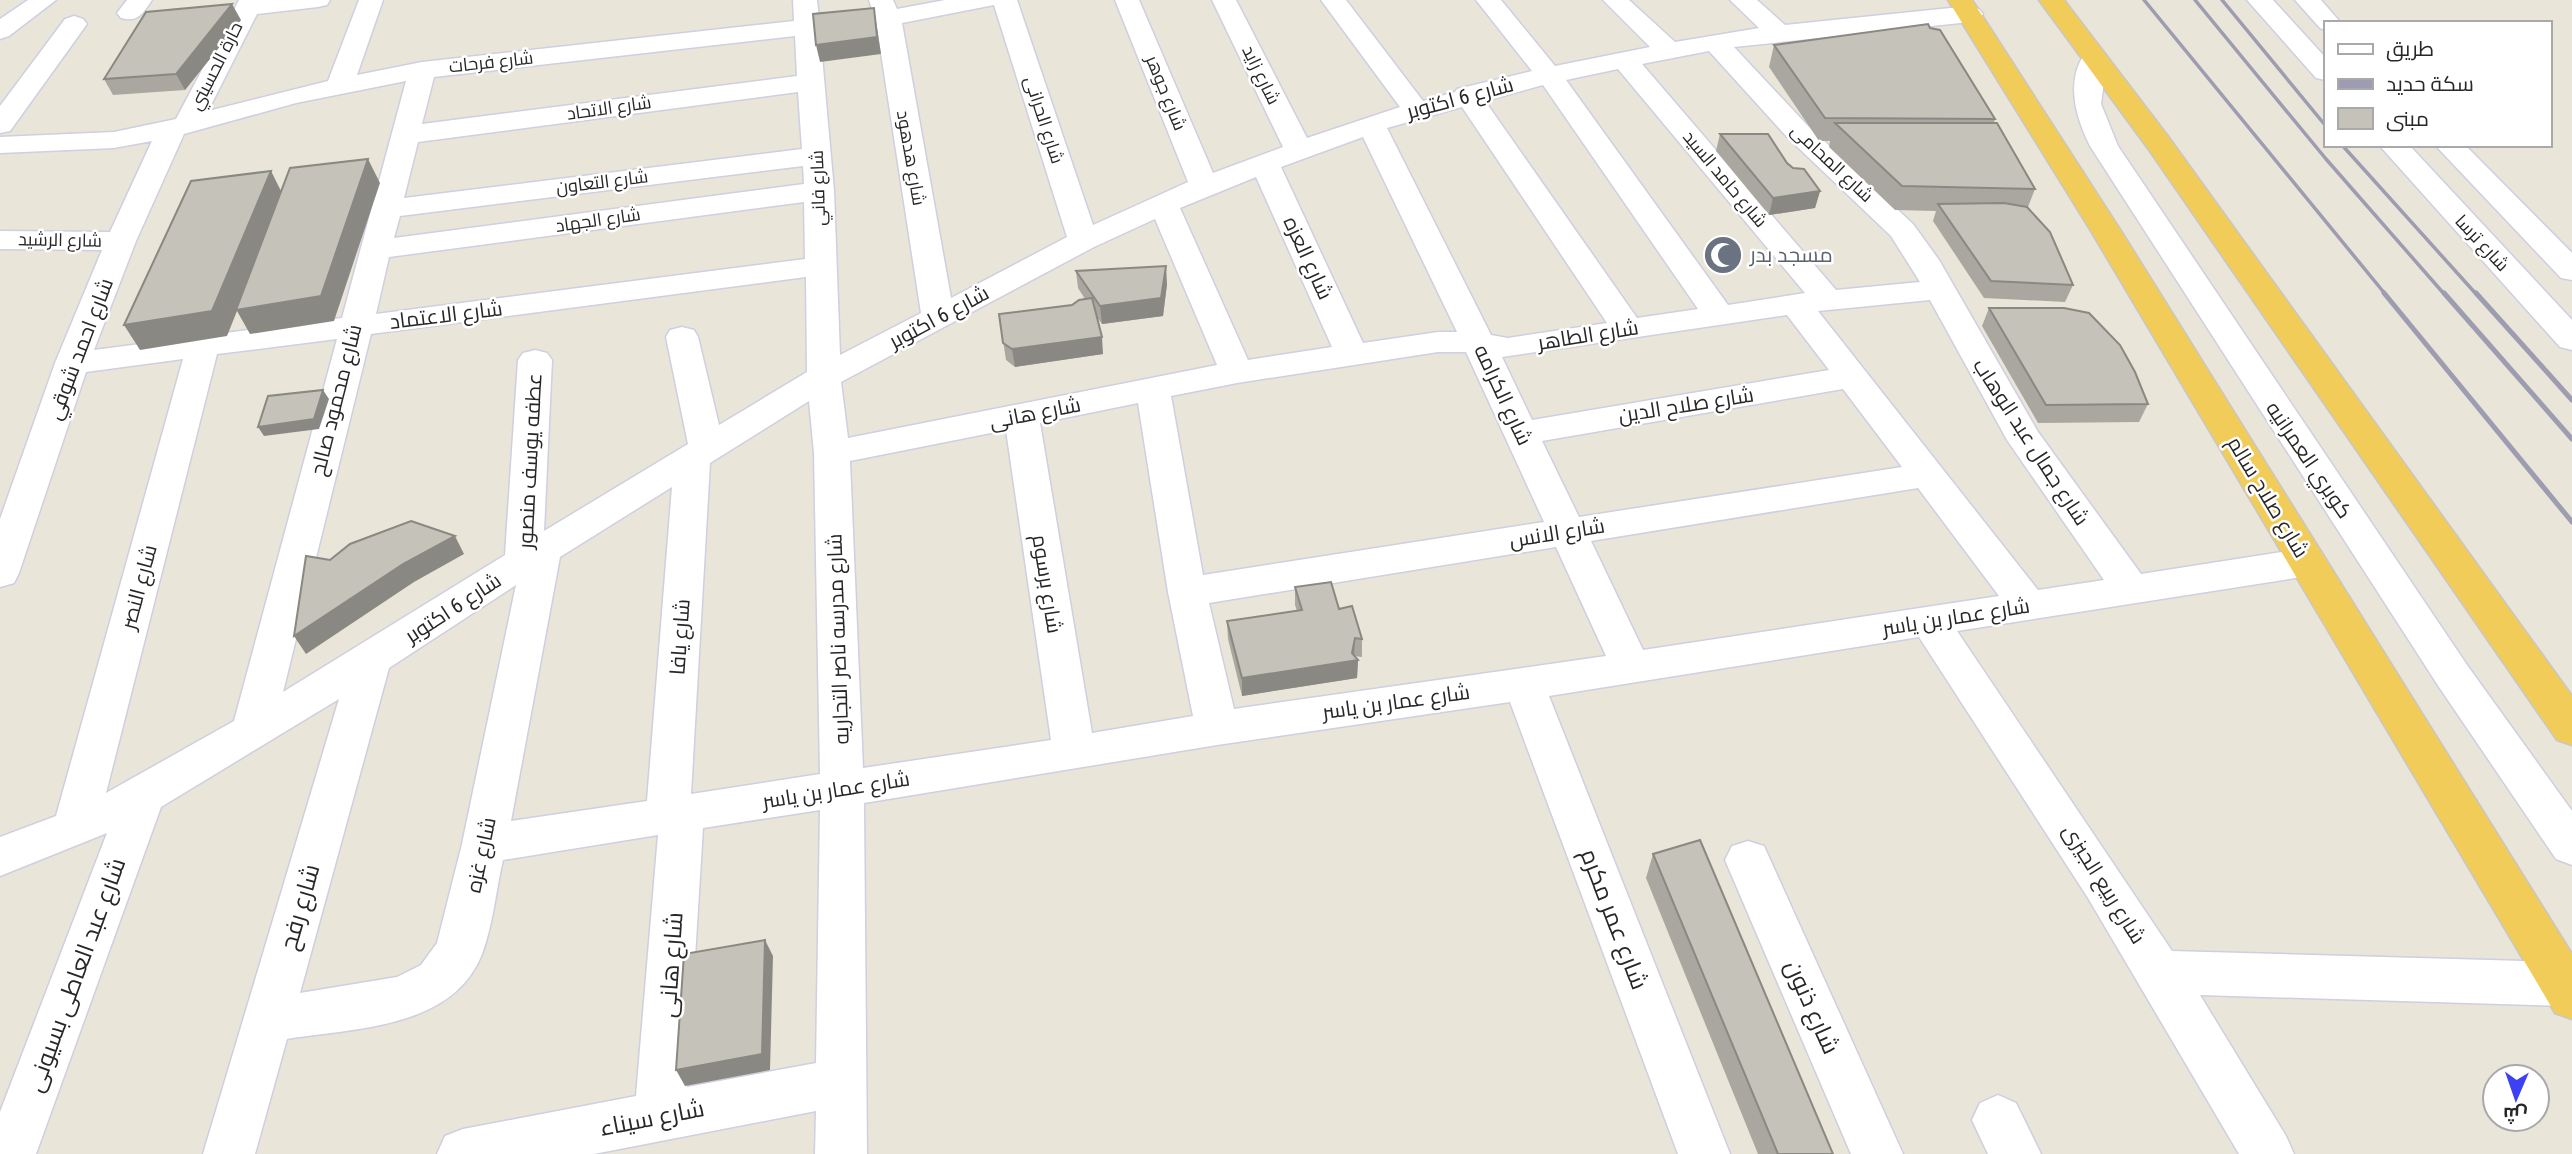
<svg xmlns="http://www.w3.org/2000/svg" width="2572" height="1154" font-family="'Roboto Condensed',Cairo,sans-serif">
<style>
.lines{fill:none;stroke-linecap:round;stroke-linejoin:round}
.minor-casing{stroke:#cecfe0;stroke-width:3}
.tertiary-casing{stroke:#cecfe0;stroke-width:3}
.trunk-casing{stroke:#c7c7c7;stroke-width:3}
.minor{fill:#fff;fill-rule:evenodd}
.tertiary{fill:#fff;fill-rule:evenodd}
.trunk{fill:#f2cc58;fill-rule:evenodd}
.rail-far1{stroke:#9d9cb1;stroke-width:3.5}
.rail{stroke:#9d9cb1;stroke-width:5}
.wall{fill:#a9a79f}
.shaded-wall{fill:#8a8882}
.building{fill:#c5c2b9;stroke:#8a8882;stroke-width:2}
.labels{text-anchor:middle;stroke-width:5;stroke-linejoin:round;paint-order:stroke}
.far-street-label{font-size:18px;fill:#272727;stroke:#fff}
.street-label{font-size:21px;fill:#272727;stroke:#fff}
.worship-label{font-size:21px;fill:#5b616d;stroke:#fff;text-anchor:start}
.near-street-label{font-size:24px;fill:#272727;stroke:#fff}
</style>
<rect width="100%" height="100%" fill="#eae5d9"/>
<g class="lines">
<g class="minor-casing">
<path id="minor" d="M 28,0 L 56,0 L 9,36 L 0,39 L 0,19 Z
M 127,0 L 152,0 C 143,13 138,23 121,18 L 117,13 Z
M 239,0 L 330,0 L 327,5 L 318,7 L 257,14 L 208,111 L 328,81 L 359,0 L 383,0 L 357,75 L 422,62 L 794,21 L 793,0 L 817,0 L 819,18 L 873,12 L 869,0 L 893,0 L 897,9 L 945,0 L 1017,0 L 1093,225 L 1188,182 L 1115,0 L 1139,0 L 1213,173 L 1283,147 L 1212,0 L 1236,0 L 1307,138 L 1400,107 L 1321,0 L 1346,0 L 1423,101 L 1455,92 L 1457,89 L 1532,71 L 1476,0 L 1501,0 L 1555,66 L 1650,47 L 1603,0 L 1629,0 L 1675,42 L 1759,28 L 1730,0 L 1757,0 L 1785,25 L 1970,6 L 1979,9 L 1983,14 L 1979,19 L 1970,22 L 1734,47 L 1807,125 L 1913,224 L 1939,260 L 2038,432 L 2141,574 L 2308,548 L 2321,552 L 2327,562 L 2321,572 L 2308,576 L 1957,631 L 2172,951 L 2564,962 L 2572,965 L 2572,1003 L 2564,1006 L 2200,995 L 2286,1136 L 2294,1154 L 2239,1154 L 2088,898 L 1919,637 L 1549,696 L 1730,1154 L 1678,1154 L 1510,702 L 1217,745 L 864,803 L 867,1154 L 815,1154 L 816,1111 L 594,1154 L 437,1154 L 445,1136 L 463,1129 L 636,1096 L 658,835 L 503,860 C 496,890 493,925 482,954 C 453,1029 354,1028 287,1039 L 255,1154 L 203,1154 L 339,699 L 161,807 L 36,1154 L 0,1154 L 0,1112 L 107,833 L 0,876 L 0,837 L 56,816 L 183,359 L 86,372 L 19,573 L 14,583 L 0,587 L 0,519 L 55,363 L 102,250 L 0,249 L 0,231 L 110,232 L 152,141 L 114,148 L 0,153 L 0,137 L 114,132 L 176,119 ZM 994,5 L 1067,237 L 951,298 L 902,23 ZM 877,27 L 921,313 L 840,355 L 834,191 L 820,33 ZM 795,36 L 797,76 L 422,124 L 434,77 ZM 1709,51 L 1787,137 L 1891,236 L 1920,282 L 1836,290 L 1642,64 ZM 1618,69 L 1805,293 L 1728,305 L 1566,80 ZM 406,81 L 342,318 L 94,350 L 136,241 L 184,134 L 296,103 ZM 1543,85 L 1698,309 L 1637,318 L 1485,101 ZM 798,92 L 802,149 L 404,198 L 418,142 ZM 1462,107 L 1607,323 L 1508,338 L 1491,335 L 1387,128 ZM 1363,137 L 1457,332 L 1438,332 L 1363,343 L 1281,167 ZM 803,166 L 804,184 L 394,238 L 400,216 ZM 1256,177 L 1332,347 L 1248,360 L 1180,208 ZM 804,202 L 805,259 L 376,314 L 389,257 ZM 1155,219 L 1217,365 L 848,438 L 841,382 L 1094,247 ZM 806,277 L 807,372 L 719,425 L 698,337 L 694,330 L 682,327 L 670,330 L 666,337 L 688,444 L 544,531 L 552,360 L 547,353 L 535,350 L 523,353 L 518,360 L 505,555 L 283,692 L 371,334 ZM 1930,300 L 2007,440 L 2104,580 L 2038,590 L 1818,311 ZM 1787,315 L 1829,370 L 1532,420 L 1502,357 ZM 337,339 L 234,721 L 106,793 L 217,354 ZM 1438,352 L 1466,352 L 1544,522 L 1203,575 L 1171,396 L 1237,383 ZM 1843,389 L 1902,467 L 1579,517 L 1542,441 ZM 809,401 L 814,453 L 820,774 L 691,794 L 710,463 ZM 1138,403 L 1168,592 L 1193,716 L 1092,733 L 1040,423 ZM 1006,430 L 1051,740 L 863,768 L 850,461 ZM 672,487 L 647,801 L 511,821 L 560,557 ZM 1918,488 L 1999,596 L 1643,650 L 1591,541 ZM 1556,547 L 1606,656 L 1234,709 L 1209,603 ZM 516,585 L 462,844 L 437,943 L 421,965 L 397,977 L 300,993 L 389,668 ZM 820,810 L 816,1063 L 687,1087 L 703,828 Z
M 2247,0 L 2273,0 L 2325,57 L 2325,80 L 2316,78 Z
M 2295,0 L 2321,0 L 2341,23 L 2325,23 L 2325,30 L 2320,28 Z
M 74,16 L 83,19 L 87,24 L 10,131 L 0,133 L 0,106 L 65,19 Z
M 2379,145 L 2409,145 L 2572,320 L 2572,350 L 2560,347 Z
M 2435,145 L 2465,145 L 2572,253 L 2572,280 L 2561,278 Z
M 1748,841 L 1764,846 L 1903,1154 L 1851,1154 L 1725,860 L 1732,846 Z
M 1998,1095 L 2016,1103 L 2041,1154 L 1988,1154 L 1972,1120 L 1980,1103 Z"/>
</g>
<g class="tertiary-casing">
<path id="tertiary" d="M 2094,51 L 2103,53 L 2107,59 L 2101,104 L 2118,146 L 2467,665 L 2572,811 L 2572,865 L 2556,859 L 2439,687 L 2090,146 C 2076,118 2065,82 2085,53 Z"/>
</g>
<g class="trunk-casing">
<path id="trunk" d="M 1948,0 L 1972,0 L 2121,231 L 2572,954 L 2572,1019 L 2555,1013 L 2091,231 Z
M 2039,0 L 2064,0 L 2167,135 L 2572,696 L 2572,745 L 2557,740 L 2147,147 Z"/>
</g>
<use href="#minor" class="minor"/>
<use href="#tertiary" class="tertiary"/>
<use href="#trunk" class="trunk"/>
<path class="rail-far1" d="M 2144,0 L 2386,295
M 2195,0 L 2326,159 L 2445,295
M 2222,0 L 2325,125
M 2342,145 L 2477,295"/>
<path class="rail" d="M 2384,293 L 2572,522
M 2444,293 L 2572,439
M 2476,293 L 2572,400"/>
</g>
<path class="wall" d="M 241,20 L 185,90 L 113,95 L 104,79 Z
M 1930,28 L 1995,119 L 1994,123 L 2035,189 L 2028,207 L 2073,285 L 2065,302 L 1984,298 L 1933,221 L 1936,211 L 1895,210 L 1829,147 L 1830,141 L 1819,141 L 1769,67 L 1774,45 Z
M 1720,134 L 1787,163 L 1820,191 L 1815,208 L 1769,215 L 1716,151 Z
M 1076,271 L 1167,284 L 1163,316 L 1102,324 L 1096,316 L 1103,354 L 1015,367 L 1006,360 L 999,314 L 1072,305 L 1085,299 L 1078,288 Z
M 1989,308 L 2148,404 L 2139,422 L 2038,423 L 1982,326 Z
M 1295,587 L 1339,609 L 1362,639 L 1362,657 L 1354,656 L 1358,660 L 1357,678 L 1242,696 L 1228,639 L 1227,621 L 1297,611 L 1295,605 Z
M 1653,854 L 1833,1154 L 1758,1154 L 1646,878 Z"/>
<path class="shaded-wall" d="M 232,4 L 241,20 L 185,90 L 176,74 Z
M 874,8 L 881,54 L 820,62 L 816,45 Z
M 368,159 L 380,183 L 334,321 L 250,334 L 237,311 L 227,336 L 140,350 L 124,325 L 271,171 L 283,195 Z
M 1820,191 L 1815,208 L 1769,215 L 1773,198 Z
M 1166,266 L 1167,284 L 1163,316 L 1102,324 L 1100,306 Z
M 1102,337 L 1103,354 L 1015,367 L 1012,349 Z
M 323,390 L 329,399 L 319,429 L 264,436 L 258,427 Z
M 455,536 L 464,554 L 414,582 L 306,654 L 294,636 L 403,564 Z
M 1355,638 L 1354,656 L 1358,660 L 1357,678 L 1242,696 L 1242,678 Z
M 765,940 L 773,956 L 770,1070 L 685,1086 L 676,1070 Z"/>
<path class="building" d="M 232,4 L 176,74 L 104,79 L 146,12 Z
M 874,8 L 877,37 L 816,45 L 813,14 Z
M 1928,24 L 1930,28 L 1940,30 L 1995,119 L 1825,118 L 1774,45 Z
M 1835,123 L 1997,123 L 2035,189 L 1902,186 Z
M 1720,134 L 1768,134 L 1787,163 L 1793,168 L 1804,169 L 1820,191 L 1773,198 Z
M 368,159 L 321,296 L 236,310 L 290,168 Z
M 271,171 L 212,311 L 124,325 L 191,181 Z
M 2004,203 L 2027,207 L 2050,232 L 2073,285 L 1991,281 L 1938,204 Z
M 1166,266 L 1161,298 L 1100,306 L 1076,271 Z
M 1092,298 L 1102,337 L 1012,349 L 1003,343 L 999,314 L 1072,305 L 1079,300 Z
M 1989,308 L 2064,308 L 2089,313 L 2120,345 L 2135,372 L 2148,404 L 2046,405 Z
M 323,390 L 314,419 L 258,427 L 268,396 Z
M 411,521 L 455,536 L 403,564 L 294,636 L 306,556 L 330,560 L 350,544 Z
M 1331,582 L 1339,609 L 1352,606 L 1362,639 L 1355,638 L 1352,653 L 1358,660 L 1242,678 L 1227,621 L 1302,610 L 1295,587 Z
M 1700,840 L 1833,1154 L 1778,1154 L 1653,854 Z
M 765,940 L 762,1054 L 676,1070 L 684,954 Z"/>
<defs>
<g id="mosque-disc" transform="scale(2.0125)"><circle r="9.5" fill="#6b7280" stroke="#fff"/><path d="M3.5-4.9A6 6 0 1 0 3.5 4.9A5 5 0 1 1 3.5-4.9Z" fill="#fff"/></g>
</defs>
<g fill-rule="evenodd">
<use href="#mosque-disc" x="1723" y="255"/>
</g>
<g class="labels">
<g class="far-street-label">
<text transform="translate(491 62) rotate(-6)" y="6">شارع فرحات</text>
<text transform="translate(216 66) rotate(-63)" y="6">حارة الحسيني</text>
<text transform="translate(1261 75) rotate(64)" y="6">شارع زايد</text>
<text transform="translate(1166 93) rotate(68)" y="6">شارع جوهر</text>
<text transform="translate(609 108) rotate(-8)" y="6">شارع الاتحاد</text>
<text transform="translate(1044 120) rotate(72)" y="6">شارع الحرانى</text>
<text transform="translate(911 158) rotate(80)" y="6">شارع هدهود</text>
<text transform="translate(1832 163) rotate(43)" y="6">شارع المحامى</text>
<text transform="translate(1725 179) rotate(50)" y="6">شارع حامد السيد</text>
<text transform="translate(602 182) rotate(-7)" y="6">شارع التعاون</text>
<text transform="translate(818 188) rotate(-92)" y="6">شارع فاني</text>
<text transform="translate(598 220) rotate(-8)" y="6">شارع الجهاد</text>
<text transform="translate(60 240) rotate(1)" y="6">شارع الرشيد</text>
<text transform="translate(2482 243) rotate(47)" y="6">شارع ترسا</text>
</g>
<g class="street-label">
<text transform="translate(1460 98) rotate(-15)" y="7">شارع 6 اكتوبر</text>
<text transform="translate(1308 258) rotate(65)" y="7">شارع العزه</text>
<text transform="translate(446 315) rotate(-7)" y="7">شارع الاعتماد</text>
<text transform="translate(939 317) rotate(-28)" y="7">شارع 6 اكتوبر</text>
<text transform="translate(1588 335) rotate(-9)" y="7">شارع الطاهر</text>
<text transform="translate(80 349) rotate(-69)" y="7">شارع احمد شوقي</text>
<text transform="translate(1503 395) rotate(65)" y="7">شارع الكرامه</text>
<text transform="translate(336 400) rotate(-76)" y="7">شارع محمود صالح</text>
<text transform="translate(1686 405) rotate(-9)" y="7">شارع صلاح الدين</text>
<text transform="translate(1035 413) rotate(-11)" y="7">شارع هانى</text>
<text transform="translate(2031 442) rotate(57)" y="7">شارع جمال عبد الوهاب</text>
<text transform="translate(2309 460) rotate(56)" y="7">كوبري العمرانيه</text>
<text transform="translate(530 461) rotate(-87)" y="7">عطفه يوسف منصور</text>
<text transform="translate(2268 497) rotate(59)" y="7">شارع صلاح سالم</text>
<text transform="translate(1557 533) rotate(-9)" y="7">شارع الانس</text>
<text transform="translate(1047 584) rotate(81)" y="7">شارع برسوم</text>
<text transform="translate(139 587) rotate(-75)" y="7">شارع النصر</text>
<text transform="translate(453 608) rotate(-33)" y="7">شارع 6 اكتوبر</text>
<text transform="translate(1956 617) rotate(-9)" y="7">شارع عمار بن ياسر</text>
<text transform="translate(680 637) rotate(-86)" y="7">شارع يافا</text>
<text transform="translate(838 639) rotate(-92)" y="7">شارع مدرسه ناصر التجاريه</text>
<text transform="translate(1396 702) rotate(-8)" y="7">شارع عمار بن ياسر</text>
<text transform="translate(836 790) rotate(-9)" y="7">شارع عمار بن ياسر</text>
<text transform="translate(481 855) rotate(-78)" y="7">شارع غزه</text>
<text transform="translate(2104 884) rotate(58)" y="7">شارع ربيع الجيزى</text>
</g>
<g class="worship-label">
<text x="1750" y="262">مسجد بدر</text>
</g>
<g class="near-street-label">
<text transform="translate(300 907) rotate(-74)" y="8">شارع رفح</text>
<text transform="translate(1614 919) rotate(69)" y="8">شارع عمر مكرم</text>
<text transform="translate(671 965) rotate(-86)" y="8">شارع هانى</text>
<text transform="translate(76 975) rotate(-70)" y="8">شارع عبد العاطى بسيونى</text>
<text transform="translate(1812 1007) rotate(66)" y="8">شارع ذنون</text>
<text transform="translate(652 1118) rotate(-11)" y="8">شارع سيناء</text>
</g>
</g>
<rect x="2324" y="21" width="228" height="126" fill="#ffffff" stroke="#a9a9a9" stroke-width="2"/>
<rect x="2338" y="44" width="35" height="10" fill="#ffffff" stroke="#a9a9a9" stroke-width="2"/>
<text x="2386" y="56" font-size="21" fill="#272727">طريق</text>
<rect x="2338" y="79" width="35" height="10" fill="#9d9cb1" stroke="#a9a9a9" stroke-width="2"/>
<text x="2386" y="91" font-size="21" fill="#272727">سكة حديد</text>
<rect x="2338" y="108" width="35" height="21" fill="#c5c2b9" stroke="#a9a9a9" stroke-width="2"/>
<text x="2386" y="126" font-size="21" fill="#272727">مبنى</text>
<g transform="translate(2516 1098) rotate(182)"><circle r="33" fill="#ffffff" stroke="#a9a9a9" stroke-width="2"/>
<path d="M0-5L12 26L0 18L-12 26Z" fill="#3c41f4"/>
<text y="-10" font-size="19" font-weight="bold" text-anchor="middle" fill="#272727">ش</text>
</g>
</svg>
